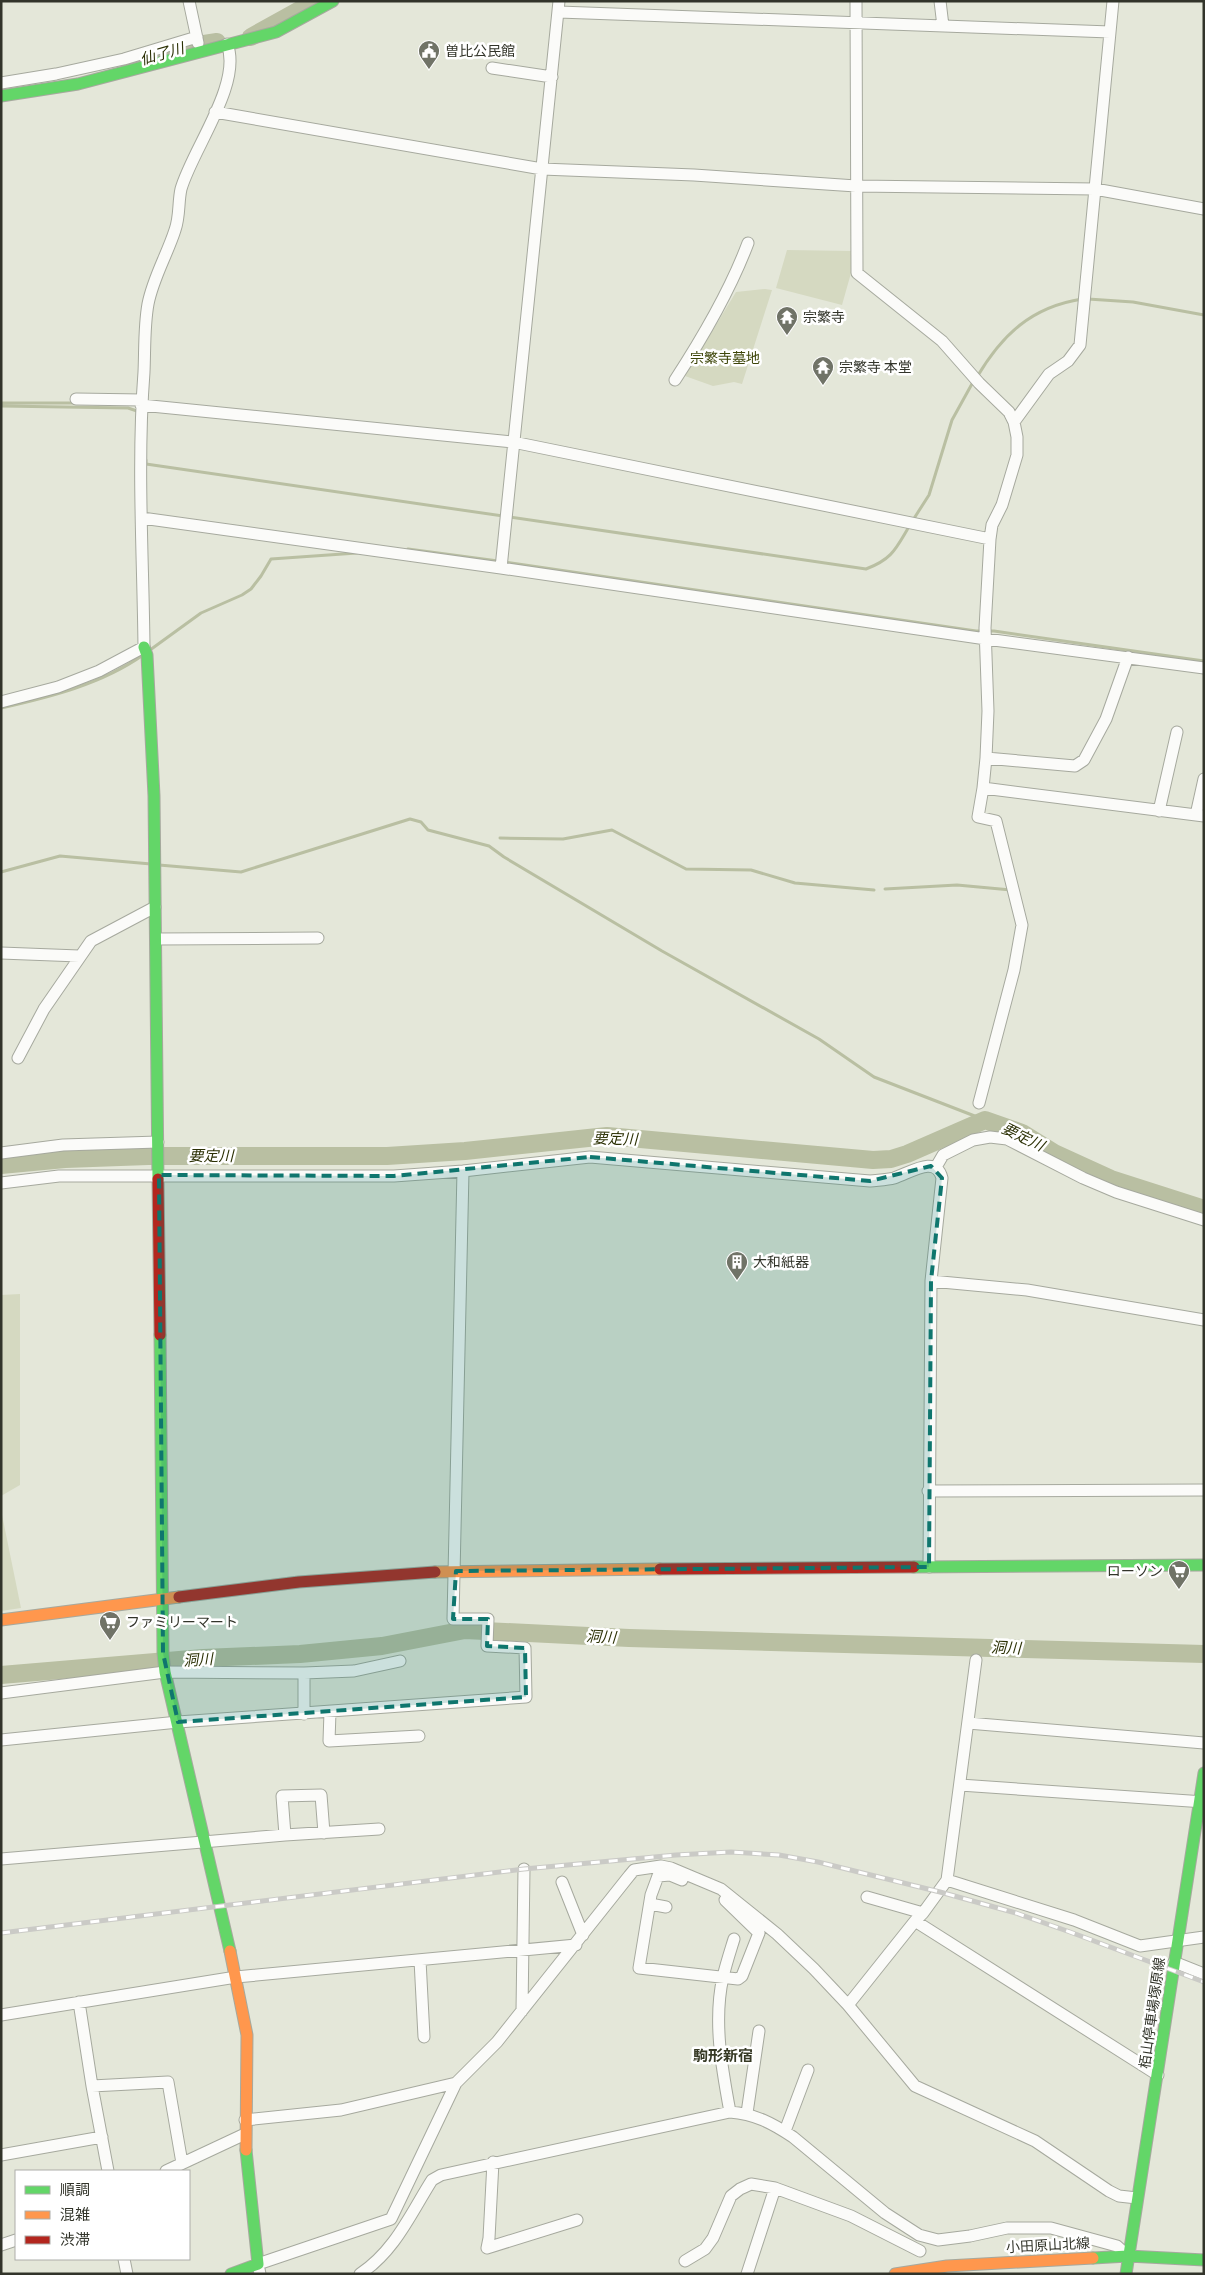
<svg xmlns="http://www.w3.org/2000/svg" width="1205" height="2275" font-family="'Exo 2','Noto Sans JP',sans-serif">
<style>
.green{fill:#d5d9c1}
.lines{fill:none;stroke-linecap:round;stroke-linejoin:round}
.stream{stroke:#b9bfa2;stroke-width:3}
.river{stroke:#b9bfa2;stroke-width:18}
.street-casing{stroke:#a6a99e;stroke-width:13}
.fast-casing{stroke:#a6a99e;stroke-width:13}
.slow-casing{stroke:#a6a99e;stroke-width:13}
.jam-casing{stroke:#a6a99e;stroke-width:13}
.street{stroke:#fbfbf9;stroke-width:11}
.fast{stroke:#63d668;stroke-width:11}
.slow{stroke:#ff974d;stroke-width:11}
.jam{stroke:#b3261e;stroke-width:11}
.rail-casing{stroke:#cacac6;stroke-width:5}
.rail{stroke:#fff;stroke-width:3;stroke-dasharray:9;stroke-linecap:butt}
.marked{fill:#0f766e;fill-opacity:0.2;stroke:#0f766e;stroke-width:4;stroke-dasharray:10 6;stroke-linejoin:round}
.labels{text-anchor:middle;stroke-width:5;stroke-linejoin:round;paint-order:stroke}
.poi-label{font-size:14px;fill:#32342a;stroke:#fff;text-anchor:start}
.park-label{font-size:14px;fill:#3e4609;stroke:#fff}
.street-label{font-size:14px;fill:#32342a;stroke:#fff}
.water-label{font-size:15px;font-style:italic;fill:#2c3105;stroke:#fff}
.neighbourhood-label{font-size:15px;font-weight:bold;fill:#363924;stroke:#fff}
</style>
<rect width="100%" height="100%" fill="#e4e7d9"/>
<path class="green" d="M 787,250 L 852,251 L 853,266 L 842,305 L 776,288 Z
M 765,289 L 772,290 L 742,384 L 734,382 L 713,386 L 685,376 L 736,292 Z
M 20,1294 L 20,1485 L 1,1496 L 1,1295 Z
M 1,1510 L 21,1608 L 1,1611 Z"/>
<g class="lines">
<path class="stream" d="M 1088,299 L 1133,302 L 1204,315
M 977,377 C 1002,335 1031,307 1082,299
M 1,403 L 76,403
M 1,406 L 128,408 L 140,412
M 146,460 L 146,464 L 866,569 C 893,559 896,548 910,525
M 913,520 L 929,495 L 952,420 L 973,382
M 408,549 L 498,561
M 504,562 L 976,631 L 994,631 L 1204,661
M 150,650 L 201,613 L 242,595 L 251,589 L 261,576 L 271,559 L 357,553
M 1,708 C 50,697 102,684 143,655
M 500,838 L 563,839 L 612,830 L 686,869 L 751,870 L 795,883 L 874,890
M 159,865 L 241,872 L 410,819 L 421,822 L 428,830 L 489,846 L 504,857 L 662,951 L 819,1039 L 874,1077 L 985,1120
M 1,872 L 60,856 L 151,864
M 885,889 L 957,885 L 1011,890"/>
<path class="river" d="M 251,37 L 316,1
M 131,63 L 185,47 L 217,42
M 1,1165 L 65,1159 L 148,1156 L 387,1156 L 465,1151 L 607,1136 L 873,1160 L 891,1159 L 907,1154 L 985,1120 L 1022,1133 L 1054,1153 L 1111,1179 L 1204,1209
M 1,1675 L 203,1658 L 300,1654 L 382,1646 L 465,1630 L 629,1638 L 1204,1654"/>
<g class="street-casing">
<path id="street" d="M 189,1 L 198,43
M 856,1 L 857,273 L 942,341 L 979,383 L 1009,412 L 1014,422 L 1017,437 L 1017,455 L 1002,505 L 992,525 L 990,539 L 985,628 L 988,711 L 986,758 L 1075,766 L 1084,760 L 1106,719 L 1128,657
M 940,1 L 943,26
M 559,12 L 1110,32
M 492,68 L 552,77
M 1,83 L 56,74 L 124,59 L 197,37
M 215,112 L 542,169 L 694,175 L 856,186 L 1095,189 L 1204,209
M 675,380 C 703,337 730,291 748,243
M 76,399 L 142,400
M 141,405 L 513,442 L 990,539
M 1014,422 L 1049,374 L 1068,361 L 1080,345 L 1113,1
M 142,518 L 501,568 L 986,639 L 1204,668
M 501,568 L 559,1
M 1,702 L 58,687 L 99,671 L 144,647 C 143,555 137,463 144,372 C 145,350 144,326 148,304 C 153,278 167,255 175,230 C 180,216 178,202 181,189 C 192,150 243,83 227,44
M 986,758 L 983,788 L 1204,816
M 1159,811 L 1177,732
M 1196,815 L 1204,779
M 156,939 L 318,938
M 1,953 L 79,956
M 18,1058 L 44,1009 L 91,941 L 155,907
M 979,1103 L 1014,970 L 1022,925 L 996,821 L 978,817 L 983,788
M 1,1153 L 63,1145 L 158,1142
M 936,1167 L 943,1155 L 973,1140 L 990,1137 L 1007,1139 L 1083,1178 L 1116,1192 L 1204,1220
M 1,1183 L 59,1176 L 394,1176 L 463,1171 L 590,1157 L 870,1181 C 878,1180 887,1180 894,1178 C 910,1173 936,1154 942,1178 L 931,1281 L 929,1567
M 931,1281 L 1027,1290 L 1204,1320
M 928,1491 L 1204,1490
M 304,1673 L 304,1714
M 1,1693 L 165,1672 L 304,1673 L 354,1671 L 400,1661
M 330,1712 L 329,1741 L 419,1736
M 968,1723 L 1204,1743
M 1,1740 L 178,1722 L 526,1697 L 525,1648 L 487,1646 L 488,1619 L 453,1619 L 463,1171
M 960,1785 L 1204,1802
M 285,1835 L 282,1796 L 321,1795 L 324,1833
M 1,1859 L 285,1835 L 379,1829
M 682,1880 L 670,1875 L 658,1876 L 651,1895 L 639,1968 L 738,1979 L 742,1976 L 759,1933 L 725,1900
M 947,1880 L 1074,1920 L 1140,1946 L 1204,1937
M 562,1882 L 583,1935
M 867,1897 L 923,1913
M 650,1904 L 666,1907
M 915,1921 L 1158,2075
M 420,1960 L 424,2037
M 1174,1962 L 1204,1974
M 79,2002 L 92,2086 L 108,2171
M 848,2005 L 915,1921 L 923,1913 L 947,1880 L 976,1660
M 522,2011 L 524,1869
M 1,2015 L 236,1977 L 576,1945
M 92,2086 L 168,2082 L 182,2163
M 730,2112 C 722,2069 713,2021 723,1977 C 726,1964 730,1952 734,1939
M 747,2113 L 759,2031
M 245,2120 L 341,2110 L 456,2083 L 497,2042 L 629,1876 L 634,1870 L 661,1866 L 671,1868 L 721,1889 L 777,1934 L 814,1969 L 848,2005 L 915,2086 L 1035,2141 L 1109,2191 L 1119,2196 L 1137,2198
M 785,2131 L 808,2070
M 1,2155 L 102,2137
M 166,2171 L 245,2134
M 1,2245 L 16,2240
M 487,2248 L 577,2220
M 487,2248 L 489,2238 L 493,2162
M 124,2259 L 127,2274
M 685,2261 L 705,2249 L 713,2238 L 731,2196 L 740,2189 L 751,2184 L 775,2188 L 851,2216 L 920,2251
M 260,2274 L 258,2264 L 391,2219 L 456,2083
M 360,2274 C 395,2251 411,2213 432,2180 L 441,2175 L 730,2112 C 755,2114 772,2123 793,2137 L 885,2213 L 919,2235 L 938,2240 L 970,2236 L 1007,2228 L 1051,2228 L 1117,2246 L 1128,2256
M 747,2274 L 775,2188"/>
</g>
<g class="fast-casing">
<path id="fast" d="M 1,96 L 78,84 L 276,32 L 333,1
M 144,647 L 147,655 L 154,796 L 158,1179
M 160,1335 L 163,1653 L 165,1672 L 230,1951
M 914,1567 L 1204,1565
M 1093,2258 L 1128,2256 L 1204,2260
M 231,2274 L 258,2264 L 246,2150
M 1126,2274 L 1204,1773"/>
</g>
<g class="slow-casing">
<path id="slow" d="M 435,1572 L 660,1569
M 1,1620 L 179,1597
M 230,1951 L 247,2035 L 246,2150
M 895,2274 L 947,2266 L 1093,2258"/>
</g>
<g class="jam-casing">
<path id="jam" d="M 158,1179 L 160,1335
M 660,1569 L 914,1567
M 179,1597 L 299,1582 L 435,1572"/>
</g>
<use href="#street" class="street"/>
<use href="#fast" class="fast"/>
<use href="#slow" class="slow"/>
<use href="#jam" class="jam"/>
<g class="rail-casing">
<path id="rail" d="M 1,1933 L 524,1869 L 676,1855 L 731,1852 L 779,1855 L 818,1862 L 940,1892 L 1016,1913 L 1070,1932 L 1204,1982"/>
</g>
<use href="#rail" class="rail"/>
</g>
<path class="marked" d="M 590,1157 L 870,1181 L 931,1166 L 942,1178 L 931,1281 L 929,1567 L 456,1571 L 453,1619 L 488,1619 L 487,1646 L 525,1648 L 526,1697 L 178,1722 L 163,1653 L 159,1175 L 394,1176 Z"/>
<defs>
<g id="civic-pin" transform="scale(1.125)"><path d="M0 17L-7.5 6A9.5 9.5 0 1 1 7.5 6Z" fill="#707367" stroke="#fff"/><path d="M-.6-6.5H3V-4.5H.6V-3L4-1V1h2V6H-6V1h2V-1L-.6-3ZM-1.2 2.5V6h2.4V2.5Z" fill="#fff"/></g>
<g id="temple-pin" transform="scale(1.125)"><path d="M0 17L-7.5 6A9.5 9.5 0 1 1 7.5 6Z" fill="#707367" stroke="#fff"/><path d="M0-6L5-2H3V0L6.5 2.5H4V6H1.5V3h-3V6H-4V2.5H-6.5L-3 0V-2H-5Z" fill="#fff"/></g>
<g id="building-pin" transform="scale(1.125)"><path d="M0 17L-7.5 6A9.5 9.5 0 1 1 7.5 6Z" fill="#707367" stroke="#fff"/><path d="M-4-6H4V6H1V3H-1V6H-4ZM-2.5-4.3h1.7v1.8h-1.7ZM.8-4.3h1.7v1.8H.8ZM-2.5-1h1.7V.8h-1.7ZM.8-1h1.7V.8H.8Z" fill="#fff"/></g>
<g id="supermarket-pin" transform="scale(1.125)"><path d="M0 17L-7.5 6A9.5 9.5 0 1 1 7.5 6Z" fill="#707367" stroke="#fff"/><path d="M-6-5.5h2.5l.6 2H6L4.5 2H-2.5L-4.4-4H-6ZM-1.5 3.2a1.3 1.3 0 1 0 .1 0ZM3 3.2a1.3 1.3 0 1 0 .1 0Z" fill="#fff"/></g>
</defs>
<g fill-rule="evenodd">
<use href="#civic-pin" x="429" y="51"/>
<use href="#temple-pin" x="787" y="317"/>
<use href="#temple-pin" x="823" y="367"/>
<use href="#building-pin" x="737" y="1262"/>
<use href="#supermarket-pin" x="1179" y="1571"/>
<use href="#supermarket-pin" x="110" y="1622"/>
</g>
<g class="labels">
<g class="poi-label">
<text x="445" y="56">曽比公民館</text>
<text x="803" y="322">宗繁寺</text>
<text x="839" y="372">宗繁寺 本堂</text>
<text x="753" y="1267">大和紙器</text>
<text x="1163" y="1576" text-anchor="end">ローソン</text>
<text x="126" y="1627">ファミリーマート</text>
</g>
<g class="park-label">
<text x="725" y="363">宗繁寺墓地</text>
</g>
<g class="street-label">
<text transform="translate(1152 2013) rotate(-82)" y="5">栢山停車場塚原線</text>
<text transform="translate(1048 2245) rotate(-3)" y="5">小田原山北線</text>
</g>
<g class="water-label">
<text transform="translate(162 54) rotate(-16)" y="5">仙了川</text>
<text transform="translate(1023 1137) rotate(26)" y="5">要定川</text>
<text transform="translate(615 1139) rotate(1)" y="5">要定川</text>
<text x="211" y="1161">要定川</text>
<text transform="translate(601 1637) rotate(3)" y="5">洞川</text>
<text transform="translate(1006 1648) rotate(2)" y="5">洞川</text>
<text transform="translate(198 1660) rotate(-4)" y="5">洞川</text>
</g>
<g class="neighbourhood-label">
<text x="723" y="2061">駒形新宿</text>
</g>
</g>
<rect width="1205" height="2275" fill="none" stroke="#32342a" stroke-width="5"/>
<rect x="15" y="2170" width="175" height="90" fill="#ffffff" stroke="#adaeaa"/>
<rect x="25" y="2186" width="25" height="8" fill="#63d668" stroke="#adaeaa"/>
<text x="60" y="2195" font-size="15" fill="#32342a">順調</text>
<rect x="25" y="2211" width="25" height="8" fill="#ff974d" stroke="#adaeaa"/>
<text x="60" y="2220" font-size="15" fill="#32342a">混雑</text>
<rect x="25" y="2236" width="25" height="8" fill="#b3261e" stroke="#adaeaa"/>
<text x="60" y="2245" font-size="15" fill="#32342a">渋滞</text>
</svg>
